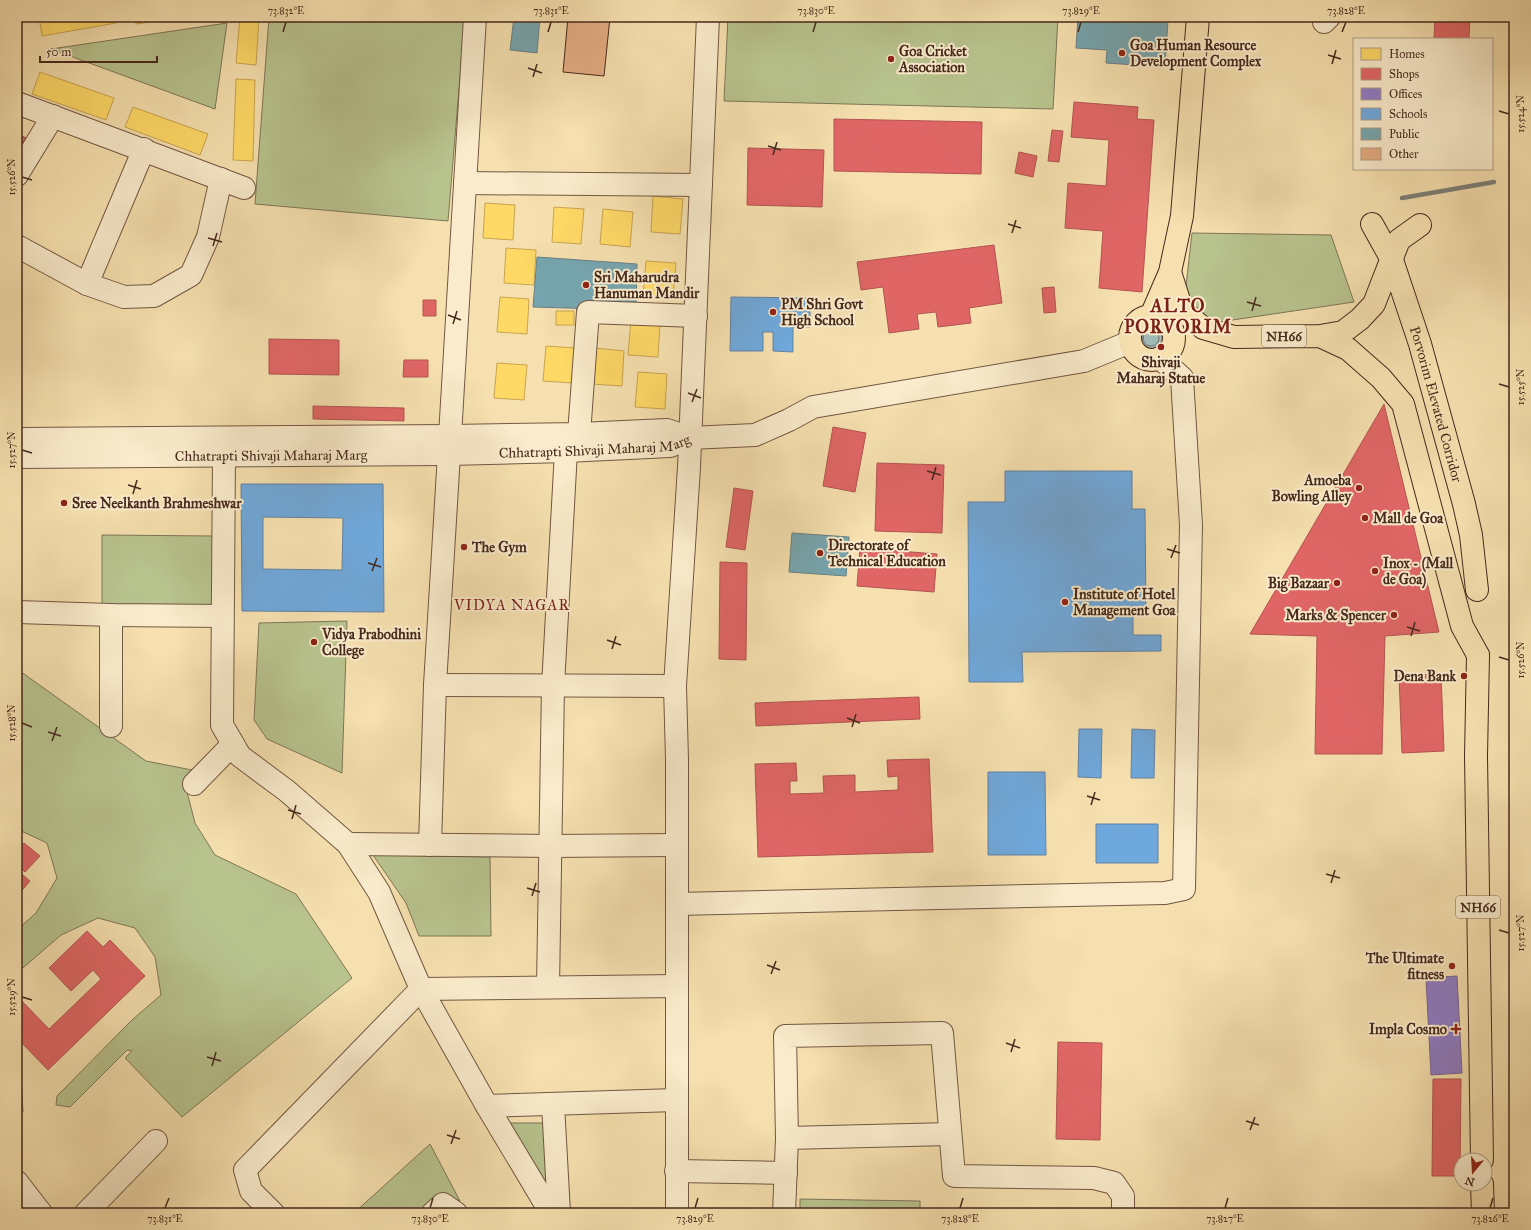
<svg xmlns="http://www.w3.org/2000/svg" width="1531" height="1230" font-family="'IM FELL Great Primer',serif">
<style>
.green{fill:#b8c38e;stroke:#7f7656}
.water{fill:#a1bab6;stroke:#7d8079}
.homes{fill:#ffd966;stroke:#c8a450}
.shops{fill:#e06666;stroke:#b25450}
.offices{fill:#8e7cc3;stroke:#786391}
.schools{fill:#6fa8dc;stroke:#6382a3;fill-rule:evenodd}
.public{fill:#76a5af;stroke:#688083}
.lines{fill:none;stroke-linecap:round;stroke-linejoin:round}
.shore{stroke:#74726a;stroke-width:1}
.stream{stroke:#7d8079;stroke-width:4.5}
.building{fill:#e5ac82;stroke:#46291d}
.minor-casing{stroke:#725742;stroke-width:24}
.major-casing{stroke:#46291d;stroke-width:24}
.highway-casing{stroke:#46291d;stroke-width:24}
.minor{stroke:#f9ebcb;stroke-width:22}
.major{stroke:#f6e0af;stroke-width:22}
.highway{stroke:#f6e0af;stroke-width:22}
.ticks{fill:none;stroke:#46291d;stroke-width:1.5}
.poi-dot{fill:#8f2418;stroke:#f9ebcb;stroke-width:1.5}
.labels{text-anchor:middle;stroke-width:4;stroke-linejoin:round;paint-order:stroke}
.shield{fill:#f9ebcb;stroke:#7c6351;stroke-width:1}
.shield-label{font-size:13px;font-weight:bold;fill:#46291d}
.poi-label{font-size:14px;font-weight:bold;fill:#46291d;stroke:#f9ebcb;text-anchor:start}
.street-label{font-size:14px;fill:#46291d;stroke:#f9ebcb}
.neighbourhood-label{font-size:15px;letter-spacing:1px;fill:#7a1f14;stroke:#f9ebcb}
.district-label{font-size:18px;font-weight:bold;letter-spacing:1px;fill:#7a1f14;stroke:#f9ebcb}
.neatline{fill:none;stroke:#46291d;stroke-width:1.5}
.ticks-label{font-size:10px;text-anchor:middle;fill:#46291d}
</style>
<rect width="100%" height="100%" fill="#f6e0af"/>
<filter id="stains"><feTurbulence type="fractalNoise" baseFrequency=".005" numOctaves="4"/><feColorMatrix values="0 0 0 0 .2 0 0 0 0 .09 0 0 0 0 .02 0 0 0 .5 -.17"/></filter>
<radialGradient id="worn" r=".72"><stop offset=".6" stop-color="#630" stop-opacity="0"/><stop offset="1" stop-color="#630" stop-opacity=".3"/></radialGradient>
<path class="green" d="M 269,17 L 465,17 L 448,221 L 255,204 Z
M 728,17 L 1058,17 L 1053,109 L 724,101 Z
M 227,23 L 215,109 L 51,49 Z
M 1192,233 L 1331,235 L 1354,302 L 1219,322 L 1196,312 L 1185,295 Z
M 102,535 L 215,536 L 215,605 L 102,605 Z
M 347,621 L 342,773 L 267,739 L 254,720 L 259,623 Z
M 17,669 L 146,761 L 192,770 L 186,788 L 195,823 L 215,855 L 296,894 L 352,978 L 182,1117 L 125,1058 L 132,1051 L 127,1050 L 70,1107 L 56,1105 L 57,1096 L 132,1020 L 161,995 L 155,957 L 135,928 L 98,918 L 61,935 L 17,973 L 17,930 L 36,913 L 57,878 L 47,843 L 17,829 Z
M 373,855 L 490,857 L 491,936 L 419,936 L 406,903 Z
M 17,1071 L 21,1074 L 23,1112 L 17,1116 Z
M 510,1123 L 547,1123 L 550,1198 Z
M 430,1144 L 460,1201 L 440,1193 L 423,1213 L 354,1213 Z
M 800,1199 L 920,1201 L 920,1213 L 800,1213 Z"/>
<path class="water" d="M1139 338a12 12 0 1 1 24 0a12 12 0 1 1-24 0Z"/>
<path class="homes" d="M 39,17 L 115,17 L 116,23 L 42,36 Z
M 135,17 L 183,17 L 136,24 Z
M 240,17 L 259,17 L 256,65 L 236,63 Z
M 40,72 L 114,98 L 106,120 L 32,94 Z
M 236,79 L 255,80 L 253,161 L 233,160 Z
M 133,107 L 208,134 L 200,155 L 125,127 Z
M 653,196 L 683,199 L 680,234 L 651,232 Z
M 485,203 L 515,205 L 513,240 L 483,238 Z
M 554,207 L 584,209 L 581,244 L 552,242 Z
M 603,209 L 633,212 L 630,247 L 600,244 Z
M 506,248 L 536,250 L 534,285 L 504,283 Z
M 646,261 L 676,263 L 673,298 L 643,296 Z
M 500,297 L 529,299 L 527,334 L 497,332 Z
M 556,311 L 574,311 L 574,325 L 556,325 Z
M 631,320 L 660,322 L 658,357 L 628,355 Z
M 546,346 L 575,348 L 573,383 L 543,381 Z
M 594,348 L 624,351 L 622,386 L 592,384 Z
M 497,363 L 527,365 L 524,400 L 494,398 Z
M 638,372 L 667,374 L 665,409 L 635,407 Z"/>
<path class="shops" d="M 1435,17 L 1470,17 L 1469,39 L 1434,39 Z
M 1074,102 L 1138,107 L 1137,119 L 1154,120 L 1142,292 L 1099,288 L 1103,231 L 1065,228 L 1068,183 L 1106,186 L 1109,140 L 1071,137 Z
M 834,119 L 982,122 L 981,174 L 834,171 Z
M 1052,130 L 1063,131 L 1059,162 L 1048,161 Z
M 17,133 L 26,138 L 17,153 Z
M 748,148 L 824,150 L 822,207 L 747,205 Z
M 1019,152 L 1037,156 L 1033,177 L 1015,173 Z
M 994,245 L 1002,303 L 969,308 L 971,323 L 938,327 L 936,312 L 917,314 L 919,329 L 889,333 L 883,287 L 861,290 L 857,262 Z
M 1054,287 L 1056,312 L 1044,313 L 1042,288 Z
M 423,300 L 436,300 L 436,316 L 423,316 Z
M 269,339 L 339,340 L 339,375 L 269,374 Z
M 404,360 L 428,360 L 428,377 L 403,377 Z
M 1384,404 L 1439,632 L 1385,636 L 1382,754 L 1315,754 L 1317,636 L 1250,634 Z
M 313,406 L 404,408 L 404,421 L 313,419 Z
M 833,427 L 866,433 L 855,492 L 823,486 Z
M 877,463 L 944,465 L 942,533 L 875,531 Z
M 734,488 L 753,491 L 745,550 L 726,547 Z
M 860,548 L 937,554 L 934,592 L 857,586 Z
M 720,562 L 747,563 L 746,660 L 719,659 Z
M 1441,674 L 1444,751 L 1402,753 L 1399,676 Z
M 919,697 L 920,719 L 756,726 L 755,703 Z
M 929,759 L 933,852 L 758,857 L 755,764 L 796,763 L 797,781 L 790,781 L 790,794 L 824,793 L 823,776 L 855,775 L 855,792 L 898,790 L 898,776 L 888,777 L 887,760 Z
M 24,843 L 40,856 L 25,872 L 17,865 L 17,851 Z
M 17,870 L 30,881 L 17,896 Z
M 87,931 L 103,947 L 110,940 L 145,976 L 48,1070 L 17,1038 L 17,996 L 49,1029 L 101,979 L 93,970 L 71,991 L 49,968 Z
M 1058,1042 L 1102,1043 L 1100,1140 L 1056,1139 Z
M 1433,1079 L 1461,1079 L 1460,1176 L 1432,1176 Z"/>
<path class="offices" d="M 1457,976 L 1462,1073 L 1431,1075 L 1426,978 Z"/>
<path class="schools" d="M 731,297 L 810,298 L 810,327 L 793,327 L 793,352 L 773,351 L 773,332 L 763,332 L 763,351 L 730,351 Z
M 1005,471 L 1132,471 L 1132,509 L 1145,509 L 1146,612 L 1133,612 L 1133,635 L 1161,635 L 1161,651 L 1022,652 L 1023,682 L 969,682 L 968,502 L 1005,502 Z
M 241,484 L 383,484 L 384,612 L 242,611 ZM 263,517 L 343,518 L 342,570 L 263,569 Z
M 1079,729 L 1102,729 L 1101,778 L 1078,777 Z
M 1132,729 L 1155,730 L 1154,778 L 1131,778 Z
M 988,772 L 1045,772 L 1046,855 L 988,855 Z
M 1096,824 L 1158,824 L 1158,863 L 1096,863 Z"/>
<path class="public" d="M 514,17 L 540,17 L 537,53 L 510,50 Z
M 1078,17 L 1130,17 L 1168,20 L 1165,67 L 1106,63 L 1107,50 L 1076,48 Z
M 537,257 L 637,264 L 636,310 L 533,307 Z
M 792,533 L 849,537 L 846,576 L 789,572 Z"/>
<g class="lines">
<path class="shore" d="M1143 338a8 8 0 1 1 16 0a8 8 0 1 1-16 0Z"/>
<path class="stream" d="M 1402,198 L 1494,182"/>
</g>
<path class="building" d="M 568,17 L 610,17 L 604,76 L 563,72 Z"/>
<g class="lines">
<g class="minor-casing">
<g id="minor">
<path d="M 1324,22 L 1329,17"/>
<path d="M 17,103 L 244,188"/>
<path d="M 17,175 L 53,116"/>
<path d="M 465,183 L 701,185"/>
<path d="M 17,246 L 87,284 L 124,297 L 154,296 L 191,275 L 208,237 L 221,179"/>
<path d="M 87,284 L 144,149"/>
<path d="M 579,434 L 588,312 L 696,316"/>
<path d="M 450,436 L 475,17"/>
<path d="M 226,438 L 224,455 L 222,725 L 240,756 L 287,791 L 348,844 L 379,892 L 421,989 L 487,1106 L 551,1213"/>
<path d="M 17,439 L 450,436 L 579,434 L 667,430 L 690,438"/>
<path id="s1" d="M 17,457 L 449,454 L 566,451 L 670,446 L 690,438 L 755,435 L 789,420 L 813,407 L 1084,361 L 1130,342"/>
<path d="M 17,612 L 111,615 L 222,616"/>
<path d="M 435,685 L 675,686"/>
<path d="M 111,726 L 111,615"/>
<path d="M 194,784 L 233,744"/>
<path d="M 348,844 L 549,846 L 677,845"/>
<path d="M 430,845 L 435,685 L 449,454"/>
<path d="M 677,904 L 1165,893 L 1184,889 L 1191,525 L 1182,378 L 1160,358"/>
<path d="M 548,987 L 553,686 L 566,451"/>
<path d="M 553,1104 L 559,1213"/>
<path d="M 487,1106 L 676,1100"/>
<path d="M 787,1138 L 950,1134"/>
<path d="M 676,1171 L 786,1173"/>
<path d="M 17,1182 L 41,1213"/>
<path d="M 86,1213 L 156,1141"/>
<path d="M 273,1213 L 251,1191 L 245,1170 L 421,989 L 677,986"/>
<path d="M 433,1213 L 443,1204 L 456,1213"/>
<path d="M 677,1213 L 677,760 L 675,686 L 689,467 L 708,17"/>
<path d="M 784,1213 L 787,1138 L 785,1036 L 942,1033 L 954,1176 L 1094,1178 L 1114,1183 L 1123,1196 L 1123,1213"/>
</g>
</g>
<g class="major-casing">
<path id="major" d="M 1198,17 L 1182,216 L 1170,272 L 1182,310 L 1203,328 L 1234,337 L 1320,336 L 1348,349 L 1381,378 L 1403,404 L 1462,626 L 1478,655
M 1151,316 L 1170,272
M1130 338a22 22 0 1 1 44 0a22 22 0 1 1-44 0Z
M 1320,336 L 1343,332 L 1360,319 L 1374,304 L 1399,240 L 1420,225"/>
</g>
<g class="highway-casing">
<g id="highway">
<path id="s2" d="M 1372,224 L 1392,260 L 1420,344 L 1464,504 L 1471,535 L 1477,590"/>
<path d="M 1478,655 L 1476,756 L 1482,1160"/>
<path d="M 1482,1184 L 1483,1213"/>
</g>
</g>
<use href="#minor" class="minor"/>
<use href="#major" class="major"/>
<use href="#highway" class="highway"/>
</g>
<path class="ticks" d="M 283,32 L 286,22M 548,32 L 551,22M 813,32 L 816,22M 1078,32 L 1081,22M 1342,32 L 1346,22M 1328,55 L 1341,59M 1332,64 L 1336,50M 528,68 L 542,73M 533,77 L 537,64M 1499,111 L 1509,114M 768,146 L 781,150M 773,155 L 777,142M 22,177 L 32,180M 1008,224 L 1021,228M 1012,233 L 1016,220M 208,238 L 222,242M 213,246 L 217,233M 1247,302 L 1261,306M 1252,311 L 1256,297M 448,315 L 461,320M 453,324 L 457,311M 1499,384 L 1509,387M 688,393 L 701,398M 692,402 L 697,389M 22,450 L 32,453M 927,471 L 941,475M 932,480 L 936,467M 128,485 L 141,489M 133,494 L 137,480M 1167,549 L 1180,553M 1171,558 L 1176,545M 368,563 L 381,567M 372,571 L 377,558M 1407,627 L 1420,631M 1411,636 L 1415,622M 607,640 L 621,645M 612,649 L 616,636M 1499,657 L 1509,660M 847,718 L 860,723M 22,723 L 32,727M 852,727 L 856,714M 48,732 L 61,736M 52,741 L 57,727M 1087,796 L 1100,800M 1091,805 L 1095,792M 288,810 L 301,814M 292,819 L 296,805M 1326,874 L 1340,878M 1331,883 L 1335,870M 527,888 L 540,892M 532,896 L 536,883M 1499,930 L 1509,933M 767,965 L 780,970M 771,974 L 776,961M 22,997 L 32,1000M 1006,1043 L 1020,1048M 1011,1052 L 1015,1039M 207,1057 L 221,1061M 212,1066 L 216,1052M 1246,1121 L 1259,1125M 1250,1130 L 1255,1117M 447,1135 L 460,1139M 451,1144 L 456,1130M 165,1208 L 169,1198M 430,1208 L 433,1198M 695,1208 L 698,1198M 960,1208 L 963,1198M 1225,1208 L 1228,1198M 1490,1208 L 1493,1198"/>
<g class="poi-dot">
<circle cx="1122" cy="53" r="4"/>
<circle cx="891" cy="59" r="4"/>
<circle cx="586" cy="285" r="4"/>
<circle cx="773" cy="312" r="4"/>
<circle cx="1161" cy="347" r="4"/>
<circle cx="1359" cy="488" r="4"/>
<circle cx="64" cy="503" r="4"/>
<circle cx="1365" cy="518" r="4"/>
<circle cx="464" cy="547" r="4"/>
<circle cx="820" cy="553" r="4"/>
<circle cx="1375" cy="571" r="4"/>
<circle cx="1337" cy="583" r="4"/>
<circle cx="1065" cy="602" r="4"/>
<circle cx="1394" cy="615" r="4"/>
<circle cx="314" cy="642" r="4"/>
<circle cx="1464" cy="676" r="4"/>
<circle cx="1452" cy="966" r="4"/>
<path d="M1454 1023h4v4h4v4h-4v4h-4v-4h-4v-4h4z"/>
</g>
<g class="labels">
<g class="shield">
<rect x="1262" y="325" width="44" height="22" rx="3"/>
<rect x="1456" y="896" width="44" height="22" rx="3"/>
</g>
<g class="shield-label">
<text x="1284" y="341">NH66</text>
<text x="1478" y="912">NH66</text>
</g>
<g class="poi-label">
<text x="1130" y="50">Goa Human Resource<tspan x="1130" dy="16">Development Complex</tspan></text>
<text x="899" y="56">Goa Cricket<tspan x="899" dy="16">Association</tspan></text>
<text x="594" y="282">Sri Maharudra<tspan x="594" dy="16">Hanuman Mandir</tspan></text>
<text x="781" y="309">PM Shri Govt<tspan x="781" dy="16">High School</tspan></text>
<text x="1161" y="367" text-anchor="middle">Shivaji<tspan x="1161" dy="16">Maharaj Statue</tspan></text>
<text x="1351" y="485" text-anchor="end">Amoeba<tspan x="1351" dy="16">Bowling Alley</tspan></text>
<text x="72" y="508">Sree Neelkanth Brahmeshwar</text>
<text x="1373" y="523">Mall de Goa</text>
<text x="828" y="550">Directorate of<tspan x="828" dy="16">Technical Education</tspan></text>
<text x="472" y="552">The Gym</text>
<text x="1383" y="568">Inox - (Mall<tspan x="1383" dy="16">de Goa)</tspan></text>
<text x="1329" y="588" text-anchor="end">Big Bazaar</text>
<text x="1073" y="599">Institute of Hotel<tspan x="1073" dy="16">Management Goa</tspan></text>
<text x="1386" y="620" text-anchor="end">Marks &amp; Spencer</text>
<text x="322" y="639">Vidya Prabodhini<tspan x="322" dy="16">College</tspan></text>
<text x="1456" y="681" text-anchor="end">Dena Bank</text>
<text x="1444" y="963" text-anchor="end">The Ultimate<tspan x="1444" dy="16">fitness</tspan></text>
<text x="1447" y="1034" text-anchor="end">Impla Cosmo</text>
</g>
<g class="street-label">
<text dy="5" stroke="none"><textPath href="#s2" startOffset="192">Porvorim Elevated Corridor</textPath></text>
<text dy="5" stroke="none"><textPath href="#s1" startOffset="578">Chhatrapti Shivaji Maharaj Marg</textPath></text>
<text dy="5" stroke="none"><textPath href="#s1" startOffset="254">Chhatrapti Shivaji Maharaj Marg</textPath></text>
</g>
<g class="neighbourhood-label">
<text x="512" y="610">VIDYA NAGAR</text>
</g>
<g class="district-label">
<text x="1178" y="312">ALTO<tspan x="1178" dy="21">PORVORIM</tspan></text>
</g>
</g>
<rect width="1531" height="1230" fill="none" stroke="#f6e0af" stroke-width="44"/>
<rect x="1353" y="38" width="140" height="132" fill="#f9ebcb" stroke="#b19d85"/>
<rect x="1361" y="48" width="20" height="12" fill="#ffd966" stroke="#b19d85"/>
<text x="1389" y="58" font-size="12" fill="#46291d">Homes</text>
<rect x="1361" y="68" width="20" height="12" fill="#e06666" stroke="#b19d85"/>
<text x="1389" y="78" font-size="12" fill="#46291d">Shops</text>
<rect x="1361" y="88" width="20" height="12" fill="#8e7cc3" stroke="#b19d85"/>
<text x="1389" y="98" font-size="12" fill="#46291d">Offices</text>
<rect x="1361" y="108" width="20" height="12" fill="#6fa8dc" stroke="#b19d85"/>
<text x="1389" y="118" font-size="12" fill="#46291d">Schools</text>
<rect x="1361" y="128" width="20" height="12" fill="#76a5af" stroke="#b19d85"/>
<text x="1389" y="138" font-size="12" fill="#46291d">Public</text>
<rect x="1361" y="148" width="20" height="12" fill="#e5ac82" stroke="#b19d85"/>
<text x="1389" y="158" font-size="12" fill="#46291d">Other</text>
<g transform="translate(1473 1172) rotate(198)"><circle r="19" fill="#f9ebcb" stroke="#b19d85"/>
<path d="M0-3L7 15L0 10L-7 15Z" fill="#8f2418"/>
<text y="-6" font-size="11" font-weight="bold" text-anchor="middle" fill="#46291d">N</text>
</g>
<path d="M40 56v6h117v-6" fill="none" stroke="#46291d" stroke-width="2"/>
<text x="46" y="56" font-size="12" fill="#46291d" stroke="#f9ebcb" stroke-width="3" paint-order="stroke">50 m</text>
<rect x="22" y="22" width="1487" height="1186" class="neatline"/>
<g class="ticks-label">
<text x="286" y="14">73.832°E</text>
<text x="551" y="14">73.831°E</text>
<text x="816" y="14">73.830°E</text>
<text x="1081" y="14">73.829°E</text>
<text x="1346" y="14">73.828°E</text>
<text transform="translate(1520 114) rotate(-90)" y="4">15.524°N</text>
<text transform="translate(11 177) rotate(-90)" y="4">15.526°N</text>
<text transform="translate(1520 387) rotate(-90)" y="4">15.525°N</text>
<text transform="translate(11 450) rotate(-90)" y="4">15.527°N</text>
<text transform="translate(1520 660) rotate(-90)" y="4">15.526°N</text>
<text transform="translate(11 723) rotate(-90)" y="4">15.528°N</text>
<text transform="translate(1520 933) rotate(-90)" y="4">15.527°N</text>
<text transform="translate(11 997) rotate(-90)" y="4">15.529°N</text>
<text x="165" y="1222">73.831°E</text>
<text x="430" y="1222">73.830°E</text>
<text x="695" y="1222">73.829°E</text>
<text x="960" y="1222">73.828°E</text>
<text x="1225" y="1222">73.827°E</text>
<text x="1490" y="1222">73.826°E</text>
</g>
<rect width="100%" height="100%" filter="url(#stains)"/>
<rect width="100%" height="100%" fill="url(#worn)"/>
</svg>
